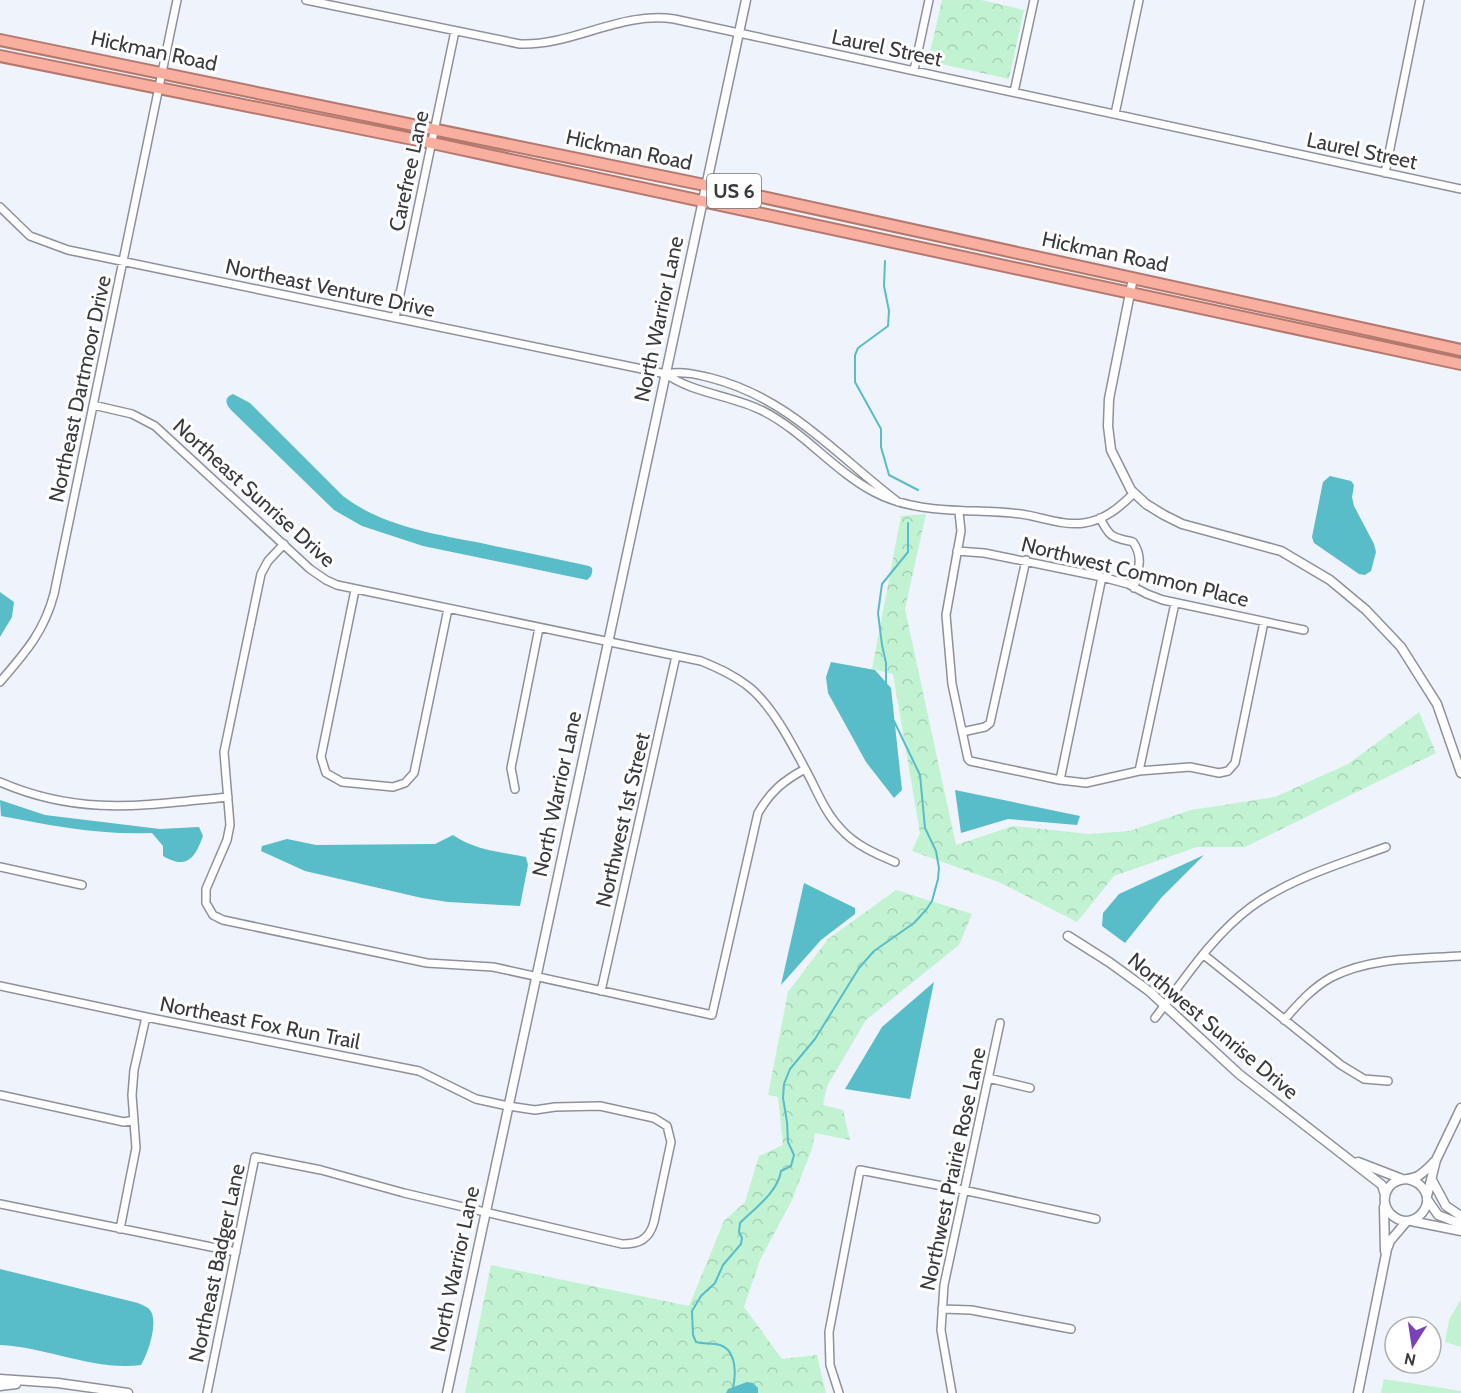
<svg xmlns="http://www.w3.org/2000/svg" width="1461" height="1393" font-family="Cabin,sans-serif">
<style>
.green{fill:#c1f3d3}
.park{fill:url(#park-crowns)}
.water{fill:#58bcc9}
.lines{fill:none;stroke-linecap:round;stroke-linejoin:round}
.stream{stroke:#58bcc9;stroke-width:2}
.minor-casing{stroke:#8d9199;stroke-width:10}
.tertiary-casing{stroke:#8d9199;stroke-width:11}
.trunk-casing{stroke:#b4796e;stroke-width:14}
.minor{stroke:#fff;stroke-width:7}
.tertiary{stroke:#fff;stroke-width:8}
.trunk{stroke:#f8afa0;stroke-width:10}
.labels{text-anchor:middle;stroke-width:6;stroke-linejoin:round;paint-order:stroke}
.shield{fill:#fff;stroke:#747578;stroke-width:1.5}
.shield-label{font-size:20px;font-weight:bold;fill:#393a3e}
.street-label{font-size:21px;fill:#393a3e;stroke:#fff}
</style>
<defs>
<pattern id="park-crowns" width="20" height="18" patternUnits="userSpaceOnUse" patternTransform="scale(1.5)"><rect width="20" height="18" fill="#c1f3d3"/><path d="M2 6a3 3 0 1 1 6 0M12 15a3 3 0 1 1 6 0" fill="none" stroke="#a7d1b6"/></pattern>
</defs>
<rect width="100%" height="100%" fill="#eff3fb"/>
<path class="green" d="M 1461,1299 L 1461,1347 L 1445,1342 L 1449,1320 Z
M 1384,1379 L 1461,1391 L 1461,1393 L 1381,1393 Z"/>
<path class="park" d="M 942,0 L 981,0 L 1024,10 L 1009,79 L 928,61 Z
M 926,514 L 905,609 L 956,845 L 1013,826 L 1089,834 L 1129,831 L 1191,810 L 1275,797 L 1348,764 L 1419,712 L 1436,753 L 1245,847 L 1197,847 L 1114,876 L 1077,922 L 1001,883 L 912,851 L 920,833 L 893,674 L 872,669 L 901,516 Z
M 896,890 L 972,914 L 959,945 L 866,1020 L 827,1086 L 823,1105 L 843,1110 L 850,1140 L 815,1133 L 812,1149 L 791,1202 L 760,1260 L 744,1307 L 782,1359 L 817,1355 L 826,1393 L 465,1393 L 491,1265 L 689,1306 L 724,1221 L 745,1202 L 759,1156 L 783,1145 L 778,1097 L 768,1095 L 788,992 L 828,939 Z"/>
<path class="water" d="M 233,394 L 250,403 L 343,496 C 382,526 434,534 481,543 C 517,551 553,558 589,566 L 592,568 C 593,574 591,577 587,580 L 423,546 L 362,526 L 334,510 L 232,411 C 226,405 223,398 233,394 Z
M 1330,476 L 1351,481 L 1354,485 L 1352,497 L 1354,506 L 1374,544 L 1376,552 L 1371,571 L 1365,575 L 1359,574 L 1314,543 L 1312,537 L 1323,482 Z
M 0,592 L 14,602 L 12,617 L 0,637 Z
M 831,662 L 875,670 L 891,688 L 902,790 L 894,798 L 866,762 L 828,693 L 826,677 Z
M 955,790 L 1080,816 L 1077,825 L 1008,819 L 961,833 Z
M 0,800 L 45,815 L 160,829 L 199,827 L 203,836 C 195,858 187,870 163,856 L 163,846 L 152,833 C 98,835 54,826 1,816 Z
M 453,835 C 474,850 501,852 526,857 L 528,865 L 520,906 L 448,902 L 422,898 L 305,871 L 261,851 L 262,846 L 287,839 L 316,845 L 435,844 Z
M 1204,855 L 1161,898 L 1125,943 L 1102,926 L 1103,913 L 1119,894 Z
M 804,883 L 855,908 L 855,914 L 821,940 L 781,985 Z
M 934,982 L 910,1099 L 845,1089 L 882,1027 Z
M 0,1269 L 138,1303 C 142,1305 148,1307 150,1310 C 159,1321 148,1354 141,1365 C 94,1371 47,1347 0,1345 Z
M 747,1382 L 753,1383 L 758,1388 L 758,1393 L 726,1393 L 728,1389 Z"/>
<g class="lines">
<path class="stream" d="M 885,261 L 884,286 L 889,311 L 888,326 L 858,348 L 855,355 L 855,382 L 881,429 L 881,447 L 889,475 L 918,490
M 886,683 L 886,663 L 882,645 L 878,613 L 882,584 L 908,552 L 908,523
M 732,1393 C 736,1378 738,1351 720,1345 C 713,1343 704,1344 696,1342 L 693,1335 L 692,1311 L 701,1296 L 715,1283 L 723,1265 L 741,1244 L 742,1238 L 739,1232 L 740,1223 C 754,1209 778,1192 781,1171 L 791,1166 L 794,1155 L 788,1142 L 787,1122 L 783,1098 L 784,1084 L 790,1069 L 815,1039 L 859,968 L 874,951 L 914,923 L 926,910 L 932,901 L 938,879 L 939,868 L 936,851 L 925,828 L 920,775 L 894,721"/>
<g class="minor-casing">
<path id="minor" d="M 306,0 L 520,44 C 573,46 620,11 674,19 L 1461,189
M 914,70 L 929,0
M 1014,92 L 1034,0
M 1115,114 L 1139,0
M 1385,173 L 1420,0
M 0,207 L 30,236 L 68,250 L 666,374 C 682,371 695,374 711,378 C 789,398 836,455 898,502
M 395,318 L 455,31
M 666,374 C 694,394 732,395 763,411 C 804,432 833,470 874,492 C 919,516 972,508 1021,514 C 1042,517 1063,526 1084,523 C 1105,520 1120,507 1134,493
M 93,405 L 132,414 L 155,426 L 310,569 L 326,580 L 337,585 L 701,661 C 718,668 734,675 749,687 C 774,707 795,750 810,778 C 819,796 827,815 841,829 C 855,845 876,854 895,862
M 959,512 L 961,531 L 946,615 L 952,684 L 968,759 L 970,761 L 1060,780 L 1086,783 L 1139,771 L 1190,767 L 1219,773 L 1228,771 L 1235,763 L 1264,622
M 1100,518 C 1110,538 1112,537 1133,542 C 1144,558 1138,570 1134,588
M 284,544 L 268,561 L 261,574 L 224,752 L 230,825 L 227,840 L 206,889 L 206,903 L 213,915 L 223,920 L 427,963 L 493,967 L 712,1015 L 758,813 C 771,791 783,781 805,769
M 957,551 L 984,553 L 1102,577 L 1128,584 L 1147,594 L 1163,600 L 1304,630
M 355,590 L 321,757 L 326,773 L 342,782 L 393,787 L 405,783 L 414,773 L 448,609
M 0,682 C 25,653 44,632 54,594 L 177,0
M 962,732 L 985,727 L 990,723 L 1026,560
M 1139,771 L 1175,603
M 1060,780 L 1102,577
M 0,782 C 81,817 144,805 228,797
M 515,789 L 511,768 L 539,628
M 0,867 L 82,885
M 1204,955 L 1341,1065 L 1364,1079 L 1388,1081
M 0,986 L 146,1017 L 419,1071 L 476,1099 L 508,1106 L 535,1110 L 555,1107 L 600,1106 L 654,1118 L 667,1126 L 671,1142 L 654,1222 C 649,1240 639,1244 622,1244 L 404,1193 L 321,1170 L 255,1157 L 207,1393
M 601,991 L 676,656
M 1155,1018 C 1184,980 1212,936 1251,907 C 1291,878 1340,864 1386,847
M 1284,1020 C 1298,1004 1313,987 1332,977 C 1371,957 1419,959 1461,956
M 988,1078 L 1030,1088
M 0,1095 L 124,1122 L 134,1120
M 0,1204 L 236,1252
M 120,1229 L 136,1148 L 132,1095 L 134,1070 L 146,1017
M 942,1309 L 971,1310 L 1071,1329
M 839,1393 L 830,1365 L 829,1332 L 860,1170 L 963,1190 L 1096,1219
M 952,1393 L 941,1330 L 944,1285 L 1000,1023"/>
</g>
<g class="tertiary-casing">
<path id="tertiary" d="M 1133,278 L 1109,399 L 1108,426 L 1111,450 L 1131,490 L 1146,504 L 1164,515 L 1182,524 L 1281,551 L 1330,580 L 1366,610 L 1401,647 L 1437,704 L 1461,773
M 1068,936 L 1109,962 L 1149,991 L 1239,1074 L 1382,1185 L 1385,1195
M 1358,1162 L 1402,1179
M 1407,1179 C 1423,1182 1434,1198 1422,1213 C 1405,1234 1373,1209 1389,1187 C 1397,1177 1408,1181 1418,1176 C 1425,1172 1431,1165 1436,1160
M 1432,1180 L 1446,1206 L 1461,1216
M 1427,1196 L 1436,1160 L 1461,1108
M 1427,1199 L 1438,1215 L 1461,1224
M 1384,1207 L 1385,1251
M 1411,1221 L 1461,1231
M 0,1379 L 58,1383 L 128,1393
M 0,1386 L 16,1384
M 447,1393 L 746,0
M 1358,1393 L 1387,1249 L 1390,1241 L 1407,1221"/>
</g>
<g class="trunk-casing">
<path id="trunk" d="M 0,40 L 753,195 L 1461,350
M 0,56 L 432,143 L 1461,364"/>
</g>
<use href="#minor" class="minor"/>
<use href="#tertiary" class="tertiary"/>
<use href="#trunk" class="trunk"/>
</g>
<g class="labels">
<rect class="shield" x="707" y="174" width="54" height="34" rx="4.5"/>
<g class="shield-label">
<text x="734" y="198">US 6</text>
</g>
<g class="street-label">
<text transform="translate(887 48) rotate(12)" y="7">Laurel Street</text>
<text transform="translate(154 51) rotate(12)" y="7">Hickman Road</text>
<text transform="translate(629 150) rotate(12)" y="7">Hickman Road</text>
<text transform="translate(1362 151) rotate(12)" y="7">Laurel Street</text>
<text transform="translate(409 171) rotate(-78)" y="7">Carefree Lane</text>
<text transform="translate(1105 252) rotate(12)" y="7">Hickman Road</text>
<text transform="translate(330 288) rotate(12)" y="7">Northeast Venture Drive</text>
<text transform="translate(659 319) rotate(-78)" y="7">North Warrior Lane</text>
<text transform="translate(80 389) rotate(-78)" y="7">Northeast Dartmoor Drive</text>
<text transform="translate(254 493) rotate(42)" y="7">Northeast Sunrise Drive</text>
<text transform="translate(1135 572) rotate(14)" y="7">Northwest Common Place</text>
<text transform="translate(557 794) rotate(-78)" y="7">North Warrior Lane</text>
<text transform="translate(623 820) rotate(-77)" y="7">Northwest 1st Street</text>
<text transform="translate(260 1023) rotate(11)" y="7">Northeast Fox Run Trail</text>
<text transform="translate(1213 1026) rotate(40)" y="7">Northwest Sunrise Drive</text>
<text transform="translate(953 1169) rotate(-78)" y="7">Northwest Prairie Rose Lane</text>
<text transform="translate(217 1263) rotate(-78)" y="7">Northeast Badger Lane</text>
<text transform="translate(455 1269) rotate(-78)" y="7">North Warrior Lane</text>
</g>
</g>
<g transform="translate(1413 1345) rotate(192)"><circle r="28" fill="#ffffff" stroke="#b0b0b2" stroke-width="1.5"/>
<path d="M0-4.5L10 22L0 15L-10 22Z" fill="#7b41b8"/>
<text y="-9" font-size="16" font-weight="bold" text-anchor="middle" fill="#393a3e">N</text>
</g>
</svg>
